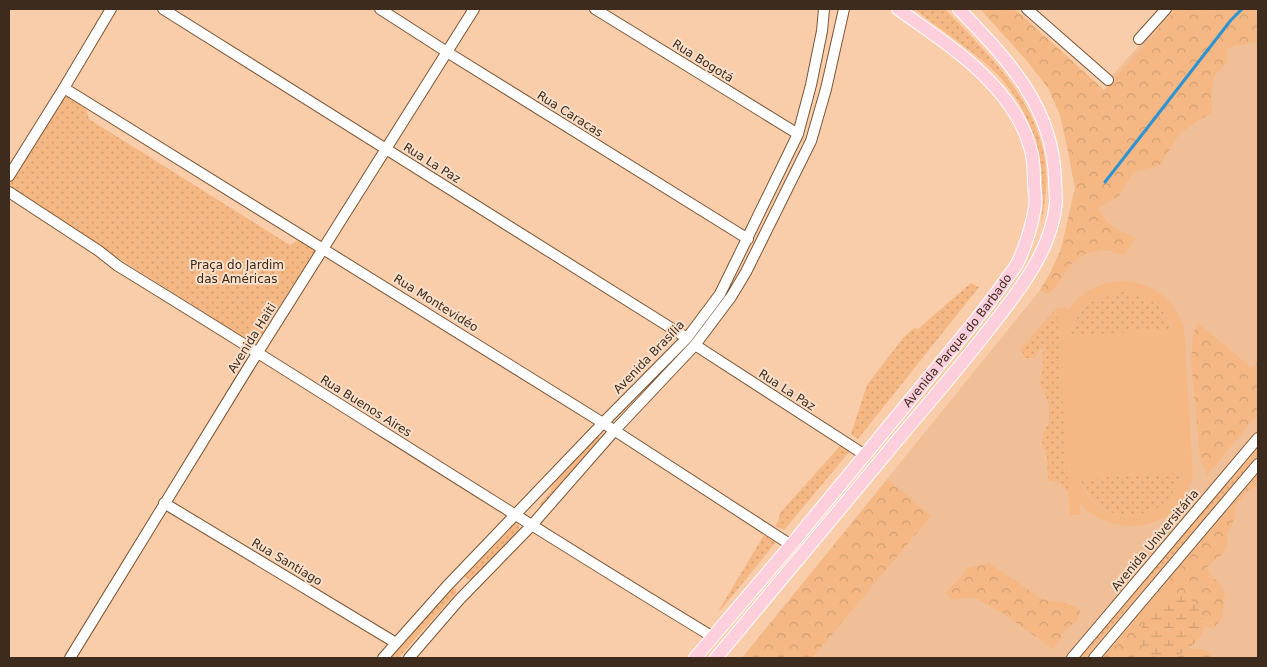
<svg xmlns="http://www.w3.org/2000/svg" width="1267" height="667" font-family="'DejaVu Sans',sans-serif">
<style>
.built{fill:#f1bf97}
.grass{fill:url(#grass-dots)}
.forest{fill:url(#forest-crowns)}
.wetland{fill:url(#wetland-marsh)}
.garden{fill:#f5b884;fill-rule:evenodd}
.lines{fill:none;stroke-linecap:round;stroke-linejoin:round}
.stream{stroke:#2e93d1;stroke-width:3}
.minor-casing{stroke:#7c5635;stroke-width:12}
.major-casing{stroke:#fff;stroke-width:14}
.minor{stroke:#fff;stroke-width:10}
.major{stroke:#fdcedc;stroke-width:12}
.labels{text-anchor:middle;stroke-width:4;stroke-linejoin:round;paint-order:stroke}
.street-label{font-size:12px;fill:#3d2c1e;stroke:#f9dfc9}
.park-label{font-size:12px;fill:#3c2919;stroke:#f9dfc9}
</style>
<defs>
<pattern id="grass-dots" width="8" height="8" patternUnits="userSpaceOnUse" patternTransform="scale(1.25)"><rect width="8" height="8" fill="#f5b884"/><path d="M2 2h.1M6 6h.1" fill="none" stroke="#d39e72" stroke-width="1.8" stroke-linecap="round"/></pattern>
<pattern id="forest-crowns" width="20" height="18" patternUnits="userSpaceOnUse" patternTransform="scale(1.25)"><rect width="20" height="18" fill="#f5b884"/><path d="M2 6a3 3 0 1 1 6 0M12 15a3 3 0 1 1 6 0" fill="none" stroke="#d39e72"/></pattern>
<pattern id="wetland-marsh" width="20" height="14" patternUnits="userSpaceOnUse" patternTransform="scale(1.25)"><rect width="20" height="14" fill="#f5b884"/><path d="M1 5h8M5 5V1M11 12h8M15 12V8" fill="none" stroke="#d39e72"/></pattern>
</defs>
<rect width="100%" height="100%" fill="#f9cdaa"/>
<path class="built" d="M 1172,9 L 1258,9 L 1258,658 L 742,658 L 1040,290 L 1051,272 L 1061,249 L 1083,176 L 1108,80 Z"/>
<path class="grass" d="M 914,9 L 945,9 C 989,55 1042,104 1046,171 C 1047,190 1045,207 1041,225 C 1048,169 1035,113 995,72 C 987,64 978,57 969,50 C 951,36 932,23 914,9 Z
M 65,97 L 69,97 L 86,108 L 89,119 L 290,245 L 298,240 L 314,250 L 314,253 L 259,345 L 256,345 L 12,191 L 9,188 L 10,182 Z
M 971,283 L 979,287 L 858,439 L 851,434 L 867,385 L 903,338 L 914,328 L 918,329 Z
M 1120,292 C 1147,293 1163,304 1173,330 L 1070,336 C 1076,310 1094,295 1120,292 Z
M 1057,308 L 1069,493 L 1060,483 L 1048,481 L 1047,456 L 1042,445 L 1043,434 L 1049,422 L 1049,406 L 1047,399 L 1040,384 L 1043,368 L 1042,355 L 1044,349 L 1041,348 L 1039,349 L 1035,358 L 1024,358 L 1022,352 L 1019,351 L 1017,352 Z
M 597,435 L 600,438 L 591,448 L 587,458 L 542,508 L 539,505 L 551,491 L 552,483 Z
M 1258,443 L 1258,455 L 1084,658 L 1074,658 Z
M 841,445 L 850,451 L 784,530 L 775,526 L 779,520 L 779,514 Z
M 1182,472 C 1169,527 1100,531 1079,479 Z
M 516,519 L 519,525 L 519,533 L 473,579 L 470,580 L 463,576 Z
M 764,535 L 776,542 L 720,611 L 719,610 Z
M 452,587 L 456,589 L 456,593 L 398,658 L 387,658 Z"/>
<path class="forest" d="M 980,9 L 1015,9 L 1104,90 L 1176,9 L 1258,9 L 1258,42 L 1237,45 L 1227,49 L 1227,62 L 1214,77 L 1212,88 L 1212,112 L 1180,133 L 1160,165 L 1132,173 L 1120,195 L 1098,209 L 1111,226 L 1136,238 L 1124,255 L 1104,250 L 1085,254 L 1071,264 L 1056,287 L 1048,294 L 1040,290 L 1051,272 L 1061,249 L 1075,188 L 1068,152 L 1060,115 L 1048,88 L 1027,61 Z
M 1198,323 L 1252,368 L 1257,363 L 1258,365 L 1258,414 L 1207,475 L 1200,458 L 1191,362 L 1193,334 Z
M 1258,474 L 1258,486 L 1248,490 L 1234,507 L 1236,517 L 1227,534 L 1228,543 L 1225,552 L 1206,568 L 1225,591 L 1223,617 L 1213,629 L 1205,626 L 1199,611 L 1152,655 L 1162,658 L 1103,658 Z
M 888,479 L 931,516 L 812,658 L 742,658 Z
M 989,563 L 1013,579 L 1042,599 L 1065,603 L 1081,609 L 1077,621 L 1064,631 L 1054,650 L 1004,614 L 975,598 L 951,599 L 945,593 L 962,576 L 967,568 Z
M 1187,649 L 1204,649 L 1214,658 L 1173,658 Z"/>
<path class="wetland" d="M 1169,595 L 1189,596 L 1199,611 L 1205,626 C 1203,630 1202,634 1200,637 C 1190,650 1168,666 1152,655 C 1147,651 1143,644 1140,639 L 1143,621 Z"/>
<path class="garden" d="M 1123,281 C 1152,282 1176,300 1184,328 L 1193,474 C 1183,529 1117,543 1080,504 L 1080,515 L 1070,515 L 1057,308 L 1067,307 L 1068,310 C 1081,291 1100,282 1123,281 ZM 1120,292 C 1145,292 1165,305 1173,329 L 1070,336 C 1074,311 1095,294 1120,292 ZM 1182,472 C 1171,526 1097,532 1079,479 Z"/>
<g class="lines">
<path class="stream" d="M 1105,182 L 1148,127 L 1231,20 L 1242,9"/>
<g class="minor-casing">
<path id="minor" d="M 163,9 L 687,338
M 380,9 L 447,52 L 748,239
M 595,9 L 798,134
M 1027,9 L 1108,80
M 1139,39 L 1166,9
M 64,88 L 603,423 L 791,545
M 9,176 L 64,88 L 111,9
M 9,192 L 99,251 L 118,266 C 317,388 513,516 713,637
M 695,345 L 865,455
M 164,503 L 396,643
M 70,658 L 248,368 L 474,9
M 383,658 L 447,586 L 603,423 L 687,338 L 720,294 L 798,134 L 811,85 L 822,31 L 824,9
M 409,658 L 459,600 L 532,525 L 615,430 L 695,345 L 731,297 L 746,272 L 811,141 L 826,89 L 844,9
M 1072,658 L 1258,438
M 1094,658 L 1258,464"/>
</g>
<g class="major-casing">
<g id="major">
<path id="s1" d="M 695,658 L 791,545 L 975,321 C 986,307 997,293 1007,278 C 1011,273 1015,268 1018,262 C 1025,247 1032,224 1035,207 C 1036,200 1035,192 1034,185 C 1034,172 1034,159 1030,147 C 1012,84 948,45 898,9"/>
<path d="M 716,658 C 772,591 828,523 885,455 C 917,416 951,378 982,338 C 1013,298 1051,255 1056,203 C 1056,195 1055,186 1055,179 C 1053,106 1007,59 959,9"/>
</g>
</g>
<use href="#minor" class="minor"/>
<use href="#major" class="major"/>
</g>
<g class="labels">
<g class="street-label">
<text transform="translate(703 61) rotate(32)" y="4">Rua Bogotá</text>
<text transform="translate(570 114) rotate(32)" y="4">Rua Caracas</text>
<text transform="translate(432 163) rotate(32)" y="4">Rua La Paz</text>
<text transform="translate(436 303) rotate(32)" y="4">Rua Montevidéo</text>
<text transform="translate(252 338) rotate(-58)" y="4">Avenida Haiti</text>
<text dy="4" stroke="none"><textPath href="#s1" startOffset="412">Avenida Parque do Barbado</textPath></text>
<text transform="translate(649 357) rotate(-46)" y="4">Avenida Brasília</text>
<text transform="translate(787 390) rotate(33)" y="4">Rua La Paz</text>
<text transform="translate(366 406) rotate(32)" y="4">Rua Buenos Aires</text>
<text transform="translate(1155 540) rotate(-50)" y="4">Avenida Universitária</text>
<text transform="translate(287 562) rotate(31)" y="4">Rua Santiago</text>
</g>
<g class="park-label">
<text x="237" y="269">Praça do Jardim<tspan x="237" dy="14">das Américas</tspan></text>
</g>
</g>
<rect width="1267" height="667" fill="none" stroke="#3d2c1e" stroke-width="20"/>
</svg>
